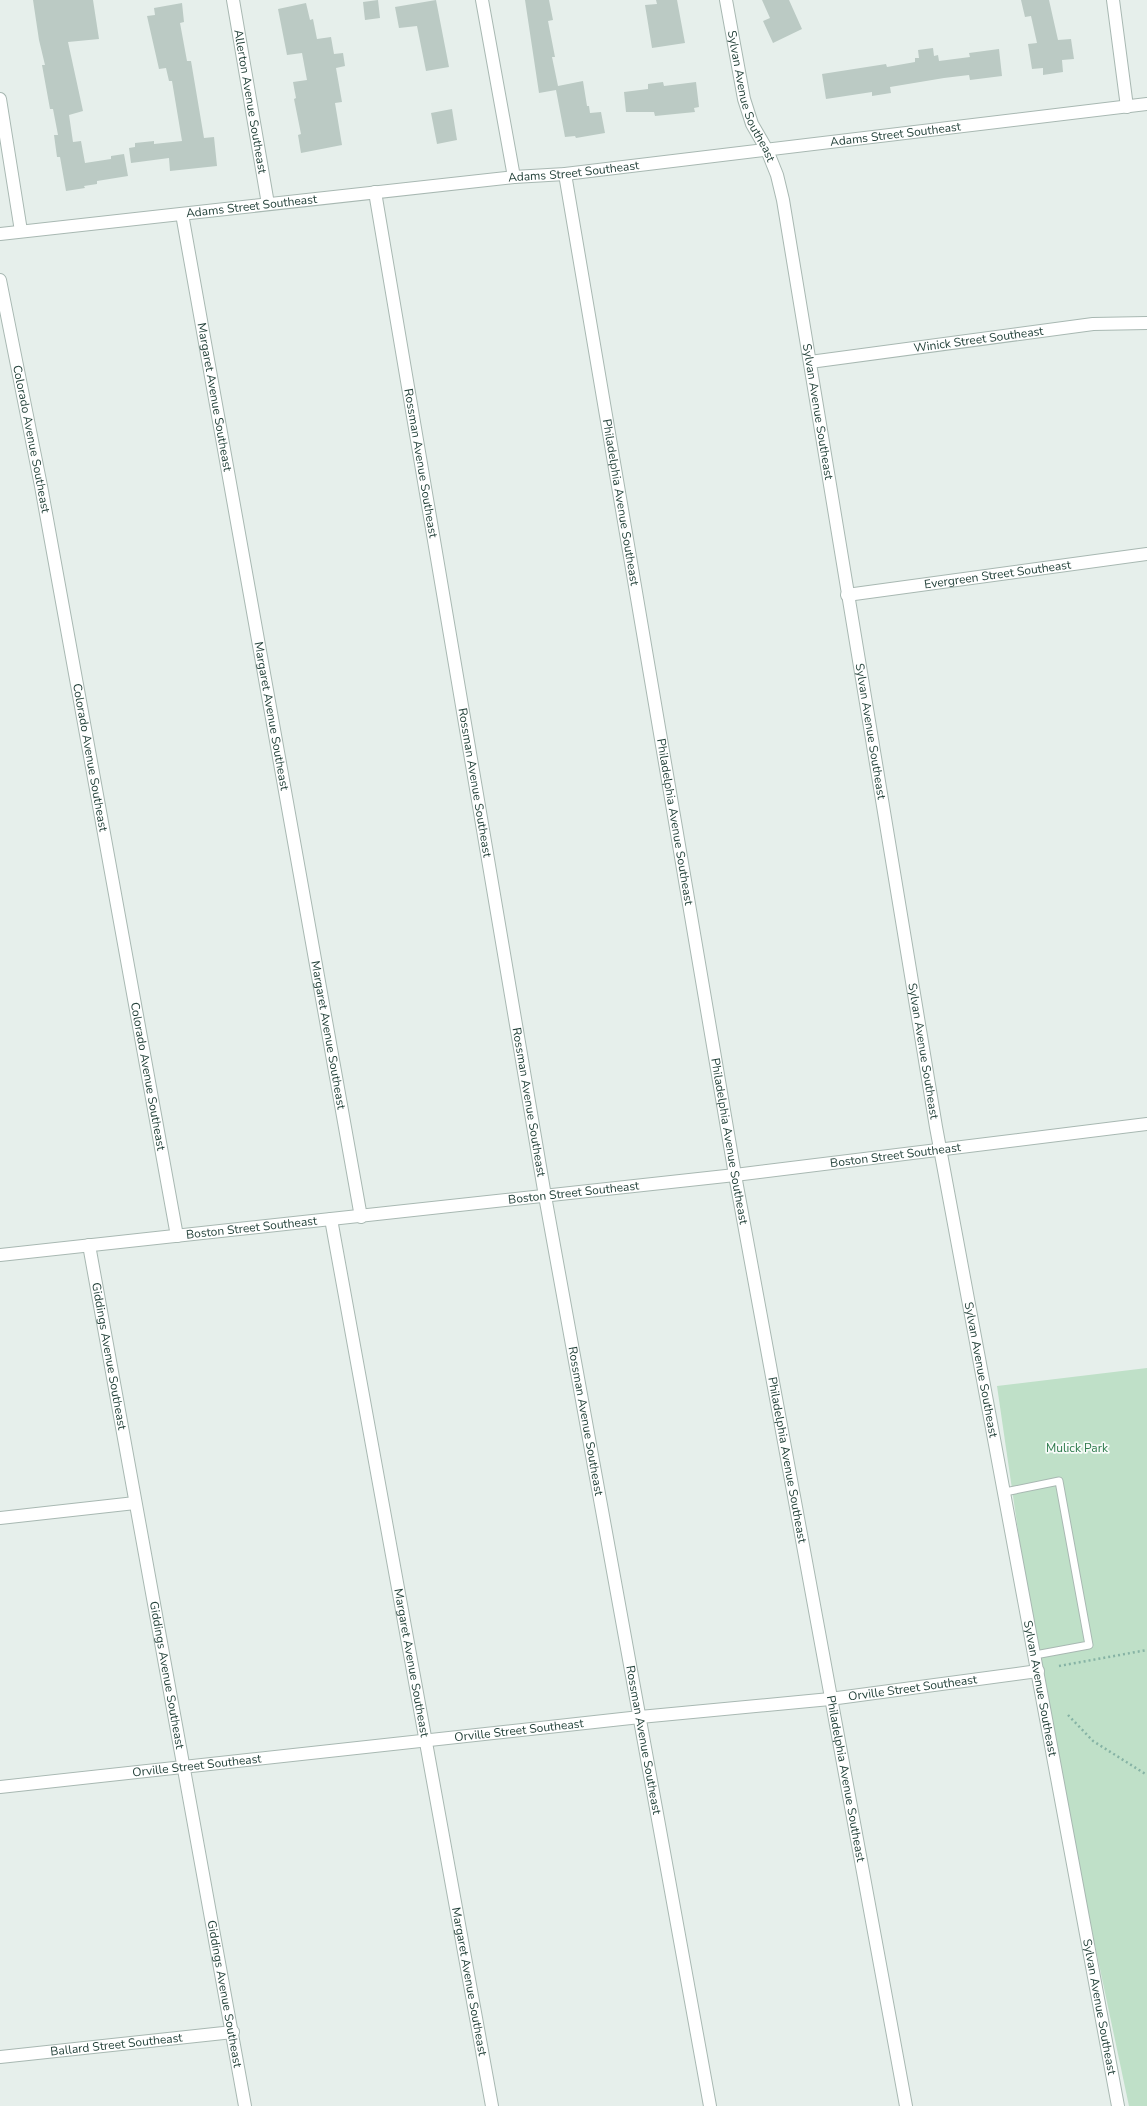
<svg xmlns="http://www.w3.org/2000/svg" width="1147" height="2106" font-family="'Nunito Sans',sans-serif">
<style>
.green{fill:#bfe0c8}
.building{fill:#bbcac4}
.lines{fill:none;stroke-linecap:round;stroke-linejoin:round}
.service-casing{stroke:#a8b8b2;stroke-width:9}
.minor-casing{stroke:#a8b8b2;stroke-width:14}
.tertiary-casing{stroke:#a8b8b2;stroke-width:14}
.path{stroke:#86b3a5;stroke-width:2.5;stroke-dasharray:2 3;stroke-linecap:butt}
.service{stroke:#fff;stroke-width:7}
.minor{stroke:#fff;stroke-width:12}
.tertiary{stroke:#fff;stroke-width:12}
.labels{text-anchor:middle;stroke-width:3.5;stroke-linejoin:round;paint-order:stroke}
.street-label{font-size:12px;fill:#24423a;stroke:#f7fbf9}
.park-label{font-size:12px;fill:#2d7a4b;stroke:#f7fbf9}
</style>
<rect width="100%" height="100%" fill="#e6efeb"/>
<path class="green" d="M 1147,1368 L 1147,2106 L 1129,2106 L 1042,1695 L 997,1386 Z"/>
<path class="building" d="M 33,0 L 93,0 L 99,39 L 68,42 L 83,111 L 69,115 L 73,142 L 81,141 L 85,163 L 111,159 L 111,156 L 124,154 L 128,176 L 97,181 L 97,184 L 84,186 L 85,188 L 66,191 L 60,157 L 57,157 L 54,135 L 58,135 L 53,109 L 50,109 L 42,65 L 45,65 L 39,40 Z
M 378,0 L 380,18 L 365,20 L 363,2 Z
M 436,0 L 449,67 L 426,71 L 417,26 L 399,28 L 395,7 Z
M 525,0 L 549,0 L 553,20 L 548,21 L 555,57 L 552,57 L 558,86 L 583,81 L 587,106 L 589,106 L 590,113 L 601,112 L 605,133 L 576,138 L 575,136 L 565,137 L 556,90 L 539,93 Z
M 656,0 L 677,0 L 685,43 L 652,48 L 645,5 L 657,4 Z
M 762,0 L 789,0 L 802,29 L 773,43 L 763,21 L 770,18 Z
M 1021,0 L 1049,0 L 1058,40 L 1071,39 L 1074,59 L 1062,60 L 1063,72 L 1043,75 L 1043,68 L 1032,69 L 1028,44 L 1037,43 L 1031,16 L 1025,17 Z
M 182,3 L 184,22 L 180,23 L 187,61 L 191,61 L 204,138 L 214,137 L 217,166 L 170,171 L 169,158 L 131,163 L 129,148 L 135,147 L 135,143 L 154,141 L 154,144 L 182,141 L 172,81 L 169,81 L 166,68 L 159,69 L 147,16 L 155,15 L 154,8 Z
M 306,3 L 310,20 L 313,19 L 317,39 L 331,37 L 334,54 L 343,53 L 345,66 L 336,68 L 342,102 L 335,103 L 342,145 L 301,153 L 298,135 L 301,134 L 294,99 L 296,98 L 293,82 L 307,80 L 302,53 L 287,55 L 278,9 Z
M 933,48 L 934,56 L 938,55 L 939,61 L 970,57 L 969,53 L 999,49 L 1002,76 L 970,80 L 969,75 L 944,78 L 890,87 L 891,93 L 872,96 L 872,92 L 826,99 L 822,74 L 886,64 L 887,67 L 915,62 L 915,58 L 919,58 L 918,50 Z
M 663,82 L 664,86 L 696,82 L 699,107 L 694,108 L 695,112 L 655,116 L 654,112 L 626,112 L 624,92 L 648,89 L 648,84 Z
M 452,109 L 457,140 L 437,144 L 431,113 Z"/>
<g class="lines">
<g class="service-casing">
<path id="service" d="M 1005,1492 L 1059,1481 L 1089,1645 L 1035,1655"/>
</g>
<g class="minor-casing">
<g id="minor">
<path id="s1" d="M 233,0 L 268,204"/>
<path d="M 482,0 L 514,177"/>
<path id="s2" d="M 726,0 L 744,99 L 752,124 L 767,150 L 777,175 L 783,200 L 936,1127 L 1118,2106"/>
<path d="M 1113,0 L 1127,107"/>
<path d="M 0,99 L 21,231"/>
<path id="s3" d="M 565,174 L 735,1175 L 906,2106"/>
<path id="s4" d="M 375,192 L 545,1196 L 710,2106"/>
<path id="s5" d="M 182,214 L 361,1217"/>
<path id="s6" d="M 0,234 L 514,177 L 565,174 L 1147,104"/>
<path id="s7" d="M 0,280 L 41,486 L 177,1236"/>
<path id="s8" d="M 810,362 L 1093,324 L 1147,323"/>
<path id="s9" d="M 847,595 L 1147,554"/>
<path id="s10" d="M 331,1219 L 492,2106"/>
<path id="s11" d="M 89,1245 L 245,2106"/>
<path d="M 0,1518 L 135,1503"/>
<path id="s12" d="M 0,1787 L 640,1717 L 830,1699 L 1038,1671"/>
<path id="s13" d="M 0,2057 L 233,2032"/>
</g>
</g>
<g class="tertiary-casing">
<g id="tertiary">
<path id="s14" d="M 0,1255 L 735,1175 L 1147,1124"/>
</g>
</g>
<path class="path" d="M 1059,1666 L 1147,1650
M 1068,1715 L 1093,1741 L 1147,1775"/>
<use href="#service" class="service"/>
<use href="#minor" class="minor"/>
<use href="#tertiary" class="tertiary"/>
</g>
<g class="labels">
<g class="street-label">
<text dy="4" stroke="none"><textPath href="#s2" startOffset="100">Sylvan Avenue Southeast</textPath></text>
<text dy="4" stroke="none"><textPath href="#s1" startOffset="103">Allerton Avenue Southeast</textPath></text>
<text dy="4" stroke="none"><textPath href="#s6" startOffset="901">Adams Street Southeast</textPath></text>
<text dy="4" stroke="none"><textPath href="#s6" startOffset="577">Adams Street Southeast</textPath></text>
<text dy="4" stroke="none"><textPath href="#s6" startOffset="253">Adams Street Southeast</textPath></text>
<text dy="4" stroke="none"><textPath href="#s8" startOffset="170">Winick Street Southeast</textPath></text>
<text dy="4" stroke="none"><textPath href="#s5" startOffset="186">Margaret Avenue Southeast</textPath></text>
<text dy="4" stroke="none"><textPath href="#s2" startOffset="424">Sylvan Avenue Southeast</textPath></text>
<text dy="4" stroke="none"><textPath href="#s7" startOffset="162">Colorado Avenue Southeast</textPath></text>
<text dy="4" stroke="none"><textPath href="#s4" startOffset="275">Rossman Avenue Southeast</textPath></text>
<text dy="4" stroke="none"><textPath href="#s3" startOffset="333">Philadelphia Avenue Southeast</textPath></text>
<text dy="4" stroke="none"><textPath href="#s9" startOffset="152">Evergreen Street Southeast</textPath></text>
<text dy="4" stroke="none"><textPath href="#s5" startOffset="510">Margaret Avenue Southeast</textPath></text>
<text dy="4" stroke="none"><textPath href="#s2" startOffset="748">Sylvan Avenue Southeast</textPath></text>
<text dy="4" stroke="none"><textPath href="#s7" startOffset="486">Colorado Avenue Southeast</textPath></text>
<text dy="4" stroke="none"><textPath href="#s4" startOffset="599">Rossman Avenue Southeast</textPath></text>
<text dy="4" stroke="none"><textPath href="#s3" startOffset="657">Philadelphia Avenue Southeast</textPath></text>
<text dy="4" stroke="none"><textPath href="#s5" startOffset="834">Margaret Avenue Southeast</textPath></text>
<text dy="4" stroke="none"><textPath href="#s2" startOffset="1072">Sylvan Avenue Southeast</textPath></text>
<text dy="4" stroke="none"><textPath href="#s7" startOffset="810">Colorado Avenue Southeast</textPath></text>
<text dy="4" stroke="none"><textPath href="#s4" startOffset="923">Rossman Avenue Southeast</textPath></text>
<text dy="4" stroke="none"><textPath href="#s3" startOffset="981">Philadelphia Avenue Southeast</textPath></text>
<text dy="4" stroke="none"><textPath href="#s14" startOffset="901">Boston Street Southeast</textPath></text>
<text dy="4" stroke="none"><textPath href="#s14" startOffset="577">Boston Street Southeast</textPath></text>
<text dy="4" stroke="none"><textPath href="#s14" startOffset="253">Boston Street Southeast</textPath></text>
<text dy="4" stroke="none"><textPath href="#s11" startOffset="113">Giddings Avenue Southeast</textPath></text>
<text dy="4" stroke="none"><textPath href="#s2" startOffset="1396">Sylvan Avenue Southeast</textPath></text>
<text dy="4" stroke="none"><textPath href="#s4" startOffset="1247">Rossman Avenue Southeast</textPath></text>
<text dy="4" stroke="none"><textPath href="#s3" startOffset="1305">Philadelphia Avenue Southeast</textPath></text>
<text dy="4" stroke="none"><textPath href="#s10" startOffset="451">Margaret Avenue Southeast</textPath></text>
<text dy="4" stroke="none"><textPath href="#s11" startOffset="437">Giddings Avenue Southeast</textPath></text>
<text dy="4" stroke="none"><textPath href="#s12" startOffset="918">Orville Street Southeast</textPath></text>
<text dy="4" stroke="none"><textPath href="#s2" startOffset="1720">Sylvan Avenue Southeast</textPath></text>
<text dy="4" stroke="none"><textPath href="#s12" startOffset="522">Orville Street Southeast</textPath></text>
<text dy="4" stroke="none"><textPath href="#s4" startOffset="1571">Rossman Avenue Southeast</textPath></text>
<text dy="4" stroke="none"><textPath href="#s12" startOffset="198">Orville Street Southeast</textPath></text>
<text dy="4" stroke="none"><textPath href="#s3" startOffset="1629">Philadelphia Avenue Southeast</textPath></text>
<text dy="4" stroke="none"><textPath href="#s10" startOffset="775">Margaret Avenue Southeast</textPath></text>
<text dy="4" stroke="none"><textPath href="#s11" startOffset="761">Giddings Avenue Southeast</textPath></text>
<text dy="4" stroke="none"><textPath href="#s2" startOffset="2044">Sylvan Avenue Southeast</textPath></text>
<text dy="4" stroke="none"><textPath href="#s13" startOffset="117">Ballard Street Southeast</textPath></text>
</g>
<g class="park-label">
<text x="1077" y="1452">Mulick Park</text>
</g>
</g>
</svg>
